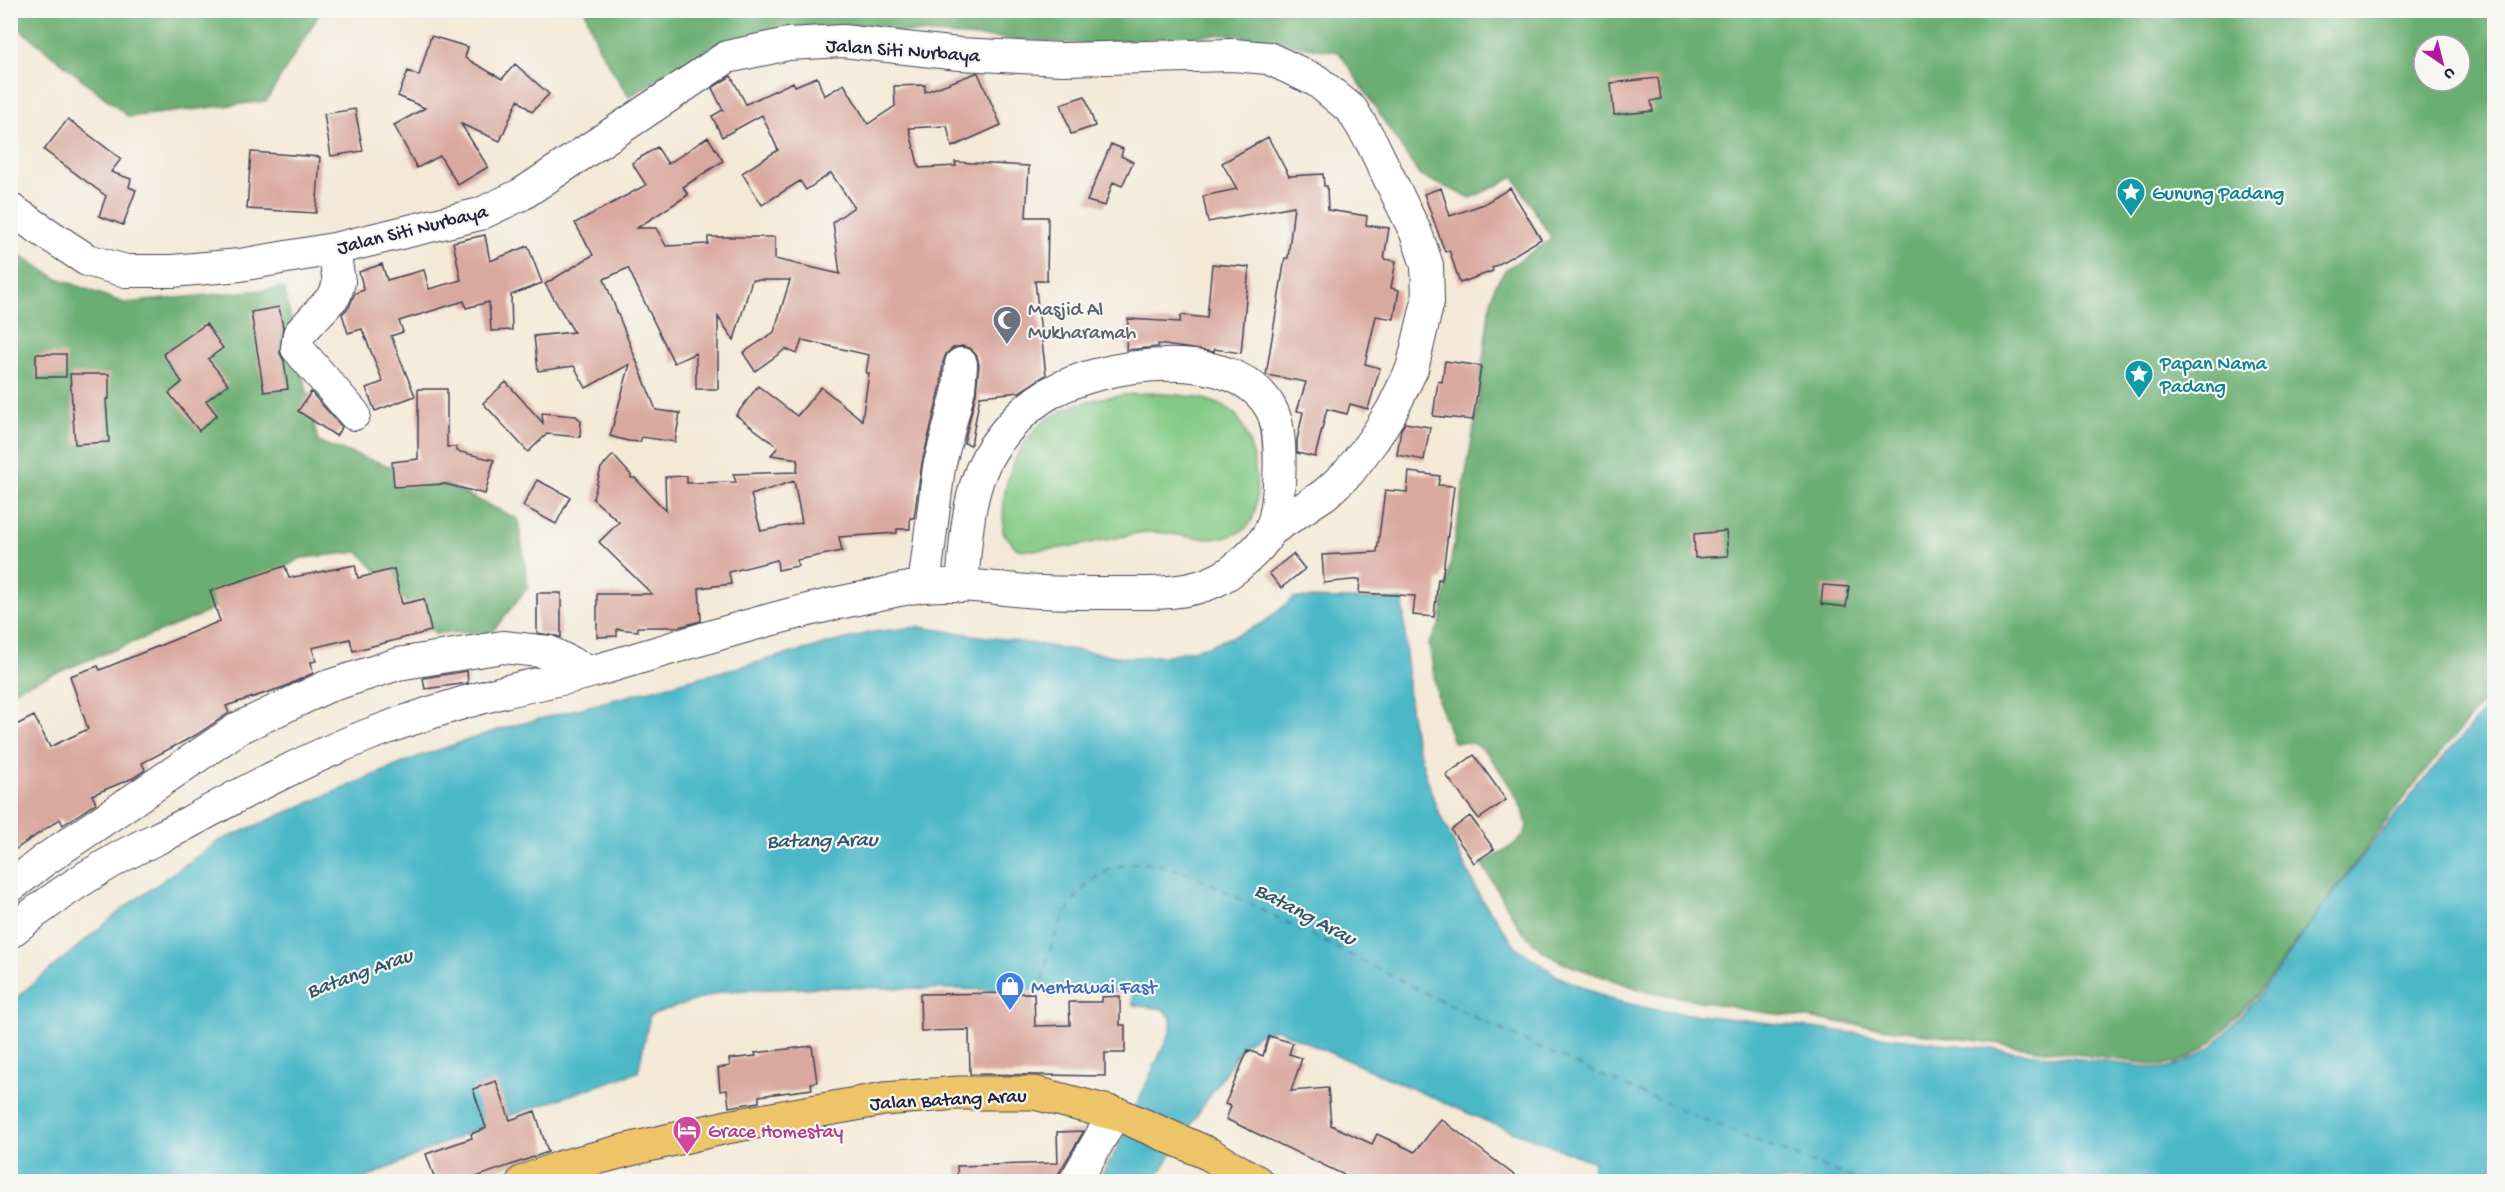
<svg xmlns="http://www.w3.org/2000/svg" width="2505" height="1192" font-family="'Gochi Hand',sans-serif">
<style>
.green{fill:#84ca85;stroke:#537660;stroke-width:1.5}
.forest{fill:#6bae72;stroke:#466856;stroke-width:1.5;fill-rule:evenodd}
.water{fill:#4cb8c8;stroke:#376d82;stroke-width:1.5}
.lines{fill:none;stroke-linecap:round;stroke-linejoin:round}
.ferry{stroke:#31566c;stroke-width:1.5;stroke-dasharray:8 6;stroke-linecap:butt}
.building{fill:#d9a89e;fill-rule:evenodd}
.minor-casing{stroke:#424052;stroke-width:34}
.major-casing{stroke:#424052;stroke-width:35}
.minor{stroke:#fff;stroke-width:32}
.major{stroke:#eec469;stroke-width:33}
.labels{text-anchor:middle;stroke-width:4.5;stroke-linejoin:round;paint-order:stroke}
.street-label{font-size:20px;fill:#22223b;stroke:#f6f6f2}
.culture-label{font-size:20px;fill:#0d838f;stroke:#f6f6f2;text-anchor:start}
.worship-label{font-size:20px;fill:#5b616d;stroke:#f6f6f2;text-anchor:start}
.shop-label{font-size:20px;fill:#366cbe;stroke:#f6f6f2;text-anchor:start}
.hotel-label{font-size:20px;fill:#b23c85;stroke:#f6f6f2;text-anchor:start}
.water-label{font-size:21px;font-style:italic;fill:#31566c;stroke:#f6f6f2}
</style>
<rect width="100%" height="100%" fill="#f6f6f2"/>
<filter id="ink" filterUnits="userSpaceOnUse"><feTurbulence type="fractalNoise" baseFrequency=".0167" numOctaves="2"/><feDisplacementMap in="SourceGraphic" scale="12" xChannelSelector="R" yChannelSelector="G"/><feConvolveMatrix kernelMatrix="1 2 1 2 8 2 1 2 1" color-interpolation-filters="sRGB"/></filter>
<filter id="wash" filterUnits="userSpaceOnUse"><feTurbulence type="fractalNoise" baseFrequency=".008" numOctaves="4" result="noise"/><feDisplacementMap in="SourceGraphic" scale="24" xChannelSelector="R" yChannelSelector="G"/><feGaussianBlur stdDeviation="1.35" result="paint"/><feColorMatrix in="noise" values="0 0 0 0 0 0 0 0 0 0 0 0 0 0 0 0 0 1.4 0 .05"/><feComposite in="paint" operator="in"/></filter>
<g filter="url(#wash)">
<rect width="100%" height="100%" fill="#f4e9d7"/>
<path class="green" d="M 1150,393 C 1177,395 1206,395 1230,410 C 1253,424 1268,510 1246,528 C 1217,550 1179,531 1148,532 C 1137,532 1126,536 1116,538 C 1083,544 1050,553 1017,549 L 1003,532 C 1004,518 1002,500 1006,486 C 1025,409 1079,397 1150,393 Z"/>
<path class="forest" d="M 10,11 L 11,10 L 321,11 L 266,101 L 129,117 L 11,22 Z
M 585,11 L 2494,11 L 2494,689 L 2408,792 L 2257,995 L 2212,1042 L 2190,1058 L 2165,1066 L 1747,1010 L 1642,990 L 1563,963 L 1541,950 L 1521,930 L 1482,864 C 1496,855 1519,846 1526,830 C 1532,816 1493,756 1480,747 C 1471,742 1464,742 1453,742 L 1438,700 L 1429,644 L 1440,624 L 1477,410 L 1489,311 L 1495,285 L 1506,269 L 1552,239 L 1514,177 L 1471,198 L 1420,176 L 1339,52 L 1227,34 L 1084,44 L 815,26 L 716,44 L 629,97 L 599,48 ZM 2424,45 L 2460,45 L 2460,81 L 2424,81 Z
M 10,248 L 54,277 L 124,303 L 284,288 L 318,442 L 451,487 L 518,519 L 528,587 L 492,632 L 435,633 L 359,552 L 301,558 L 199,616 L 11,691 Z"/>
<path class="water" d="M 1294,598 L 1403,600 L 1409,701 L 1415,739 L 1436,807 L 1480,897 L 1516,947 L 1559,977 L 1613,1000 L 1656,1010 L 2166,1069 L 2191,1060 L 2215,1044 L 2259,996 L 2334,892 L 2412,794 L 2494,699 L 2494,1181 L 1591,1181 L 1594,1162 L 1486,1121 L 1276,1029 L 1259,1034 L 1243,1045 L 1154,1181 L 1098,1181 L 1113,1156 L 1171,1030 L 1171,1018 L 1163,1009 L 1133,1005 L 1132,992 L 824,987 L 724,991 L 650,1015 L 638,1072 L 506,1117 L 423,1152 L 360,1181 L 11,1182 L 11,1002 L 125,907 L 219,841 L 417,757 L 501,729 L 873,632 L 919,627 L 1123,657 L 1164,656 L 1205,647 L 1237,635 L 1263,623 Z"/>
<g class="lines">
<path class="ferry" d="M 1041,993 C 1048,938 1075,864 1141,863 C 1163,862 1183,872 1203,880 C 1291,924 1378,970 1466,1013 C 1596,1076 1729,1131 1863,1182"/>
</g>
<g id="blocks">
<path class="building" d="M 431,36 L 468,47 L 465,58 L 502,79 L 515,64 L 549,94 L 532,112 L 518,100 L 500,141 L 461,124 L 488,167 L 458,185 L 440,156 L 417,168 L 394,125 L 425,108 L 398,96 L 408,71 L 419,76 Z
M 976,73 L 978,73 L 1001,125 L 952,147 L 947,126 L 909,128 L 919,168 L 956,166 L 955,162 L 1029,166 L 1026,217 L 1048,217 L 1047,281 L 1035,281 L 1046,375 L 1020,392 L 980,396 L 971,445 L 964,443 L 976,393 L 979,365 L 977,356 L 971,349 L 962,346 L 953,348 L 946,354 L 943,363 L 941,386 L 922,463 L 914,518 L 910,518 L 910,529 L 897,529 L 897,533 L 839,537 L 842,551 L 797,560 L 798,566 L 778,570 L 777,560 L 729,572 L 731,584 L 699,588 L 701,621 L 679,627 L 638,627 L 638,631 L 617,629 L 617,636 L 597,637 L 597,594 L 652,594 L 599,542 L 619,522 L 593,499 L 601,468 L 613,455 L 631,475 L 631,478 L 635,478 L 666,511 L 665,477 L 687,476 L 687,483 L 736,482 L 733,474 L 797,472 L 798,459 L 771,455 L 778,447 L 736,415 L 758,386 L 797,416 L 821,387 L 862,420 L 869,373 L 866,373 L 869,355 L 802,340 L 797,354 L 786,349 L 755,371 L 743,353 L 774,332 L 790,280 L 752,280 L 734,340 L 718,317 L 718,389 L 696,389 L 696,353 L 674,363 L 628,268 L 604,279 L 656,410 L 680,413 L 675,442 L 642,437 L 640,442 L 628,441 L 610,436 L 630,364 L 586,388 L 574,366 L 538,371 L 534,336 L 574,332 L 545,284 L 593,255 L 575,223 L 646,185 L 632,163 L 657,147 L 668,164 L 708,137 L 723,161 L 683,187 L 688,195 L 637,228 L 656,228 L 666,246 L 708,244 L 708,237 L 775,237 L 775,259 L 840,274 L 833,222 L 854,207 L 831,173 L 806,190 L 800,181 L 762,205 L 742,173 L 778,150 L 762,115 L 722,137 L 712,116 L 723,110 L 712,88 L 731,76 L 746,104 L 793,82 L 795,86 L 817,77 L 824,96 L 844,84 L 868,124 L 895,106 L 894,86 L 925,85 L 925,92 ZM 794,481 L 802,523 L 761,531 L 751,495 Z
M 1658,78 L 1661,99 L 1651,101 L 1653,111 L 1614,115 L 1611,83 Z
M 1085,96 L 1095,126 L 1071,134 L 1061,104 Z
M 355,109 L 363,151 L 331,156 L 324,114 Z
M 68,119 L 121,159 L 111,172 L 131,179 L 129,187 L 136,190 L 123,225 L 99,216 L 106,196 L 44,150 Z
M 1268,137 L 1289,176 L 1323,174 L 1324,186 L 1327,186 L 1328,210 L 1367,216 L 1366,225 L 1389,228 L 1384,259 L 1396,261 L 1391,288 L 1399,290 L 1394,319 L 1376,316 L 1365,364 L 1380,368 L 1368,409 L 1350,404 L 1347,414 L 1327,409 L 1315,457 L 1297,453 L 1297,440 L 1303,412 L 1297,411 L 1306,382 L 1266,375 L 1285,258 L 1288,258 L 1294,206 L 1208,222 L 1203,196 L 1237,189 L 1222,163 Z
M 1111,144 L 1123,149 L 1121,156 L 1133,162 L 1122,186 L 1113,182 L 1105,206 L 1087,201 Z
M 251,152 L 320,157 L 316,213 L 247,209 Z
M 1441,188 L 1450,216 L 1484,204 L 1510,188 L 1541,239 L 1492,268 L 1493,271 L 1460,283 L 1449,250 L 1445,252 L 1424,194 Z
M 485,235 L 490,261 L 528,246 L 542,283 L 511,295 L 512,330 L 491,331 L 489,302 L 466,308 L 464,301 L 399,321 L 403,332 L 391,336 L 415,396 L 375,411 L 366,388 L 383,382 L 362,329 L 348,333 L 342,314 L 349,307 L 355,293 L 364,290 L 359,272 L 382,264 L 387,280 L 424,270 L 429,289 L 461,280 L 453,242 Z
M 1212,264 L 1249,267 L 1241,353 L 1214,349 L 1214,352 L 1158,344 L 1158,347 L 1126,350 L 1128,319 L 1180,322 L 1181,315 L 1207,318 Z
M 279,307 L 283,327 L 280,353 L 284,361 L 288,389 L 264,392 L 251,312 Z
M 206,324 L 223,348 L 208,359 L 228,384 L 206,401 L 217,415 L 199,431 L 169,393 L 182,382 L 163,354 Z
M 36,354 L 66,354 L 66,377 L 36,377 Z
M 1445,361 L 1481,366 L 1473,420 L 1433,416 L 1438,381 L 1442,382 Z
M 70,374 L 109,374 L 109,399 L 106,399 L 109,442 L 75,444 Z
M 506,382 L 543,423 L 542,413 L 576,416 L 581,421 L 580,437 L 547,434 L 528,452 L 483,403 Z
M 418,389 L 447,389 L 447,447 L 456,447 L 456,451 L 494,460 L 485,494 L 445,484 L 394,487 L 392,462 L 418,459 Z
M 311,392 L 342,427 L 336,436 L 298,411 Z
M 1405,423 L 1430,427 L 1424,460 L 1397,455 L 1401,429 Z
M 1409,472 L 1440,476 L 1438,485 L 1454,486 L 1442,580 L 1438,579 L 1434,617 L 1413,615 L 1415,596 L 1359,593 L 1360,579 L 1324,583 L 1322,555 L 1377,552 L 1385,490 L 1407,492 Z
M 537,480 L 570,497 L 556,524 L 523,506 Z
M 1726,531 L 1728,556 L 1695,558 L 1694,534 Z
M 1293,554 L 1305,569 L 1281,588 L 1269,573 Z
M 355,565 L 358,578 L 394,569 L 402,604 L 424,599 L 431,631 L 353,651 L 350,639 L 312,648 L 316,661 L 311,662 L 313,673 L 284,687 L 226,706 L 229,713 L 196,735 L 142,763 L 145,770 L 133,778 L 92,795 L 96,803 L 63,825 L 60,819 L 10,853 L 10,728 L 34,716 L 50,747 L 88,729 L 70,676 L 98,666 L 100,670 L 220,621 L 210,591 L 285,566 L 289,578 Z
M 1823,585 L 1849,587 L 1846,607 L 1821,604 Z
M 537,593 L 561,593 L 561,637 L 537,633 Z
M 467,671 L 468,683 L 425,689 L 423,678 Z
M 1474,755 L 1506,800 L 1479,819 L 1446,775 Z
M 1470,816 L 1494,849 L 1474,863 L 1451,830 Z
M 1034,993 L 1035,1026 L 1070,1025 L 1069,1002 L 1102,1002 L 1102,997 L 1120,996 L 1120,1025 L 1125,1025 L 1125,1053 L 1105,1053 L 1105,1076 L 970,1074 L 969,1030 L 921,1031 L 920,994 Z
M 1269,1036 L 1293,1043 L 1289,1054 L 1302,1058 L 1291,1091 L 1328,1088 L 1331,1125 L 1372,1144 L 1377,1134 L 1415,1152 L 1441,1119 L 1523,1182 L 1359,1182 L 1226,1119 L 1231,1106 L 1225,1104 L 1248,1050 L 1263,1056 Z
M 812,1046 L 817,1082 L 811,1083 L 812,1089 L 759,1096 L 759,1102 L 729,1107 L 727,1090 L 720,1091 L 718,1068 L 730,1066 L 729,1059 L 756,1056 L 755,1053 Z
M 496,1081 L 510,1120 L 535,1111 L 548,1152 L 462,1182 L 436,1182 L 426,1154 L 472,1138 L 471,1134 L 486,1128 L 473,1089 Z
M 1084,1131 L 1059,1173 L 1057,1182 L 958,1182 L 957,1166 L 1058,1163 L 1057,1132 Z"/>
</g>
</g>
<g filter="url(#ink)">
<use href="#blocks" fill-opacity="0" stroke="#424052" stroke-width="1.5"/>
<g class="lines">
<g class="minor-casing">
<path id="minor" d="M 10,209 L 87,260 L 126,271 L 172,271 L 240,265 L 334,249 L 480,214 L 522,194 L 727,57 L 788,44 L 843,41 L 959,54 L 1062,59 L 1233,55 L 1268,58 L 1317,81 L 1352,110 L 1372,143 L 1416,233 L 1427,265 L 1428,301 L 1412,369 L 1392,410 L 1374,439 L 1349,472 L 1325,494 L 1271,530
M 334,249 L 339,282 L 335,295 L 299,334 L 297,348 L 354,414
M 924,586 L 939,467 L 959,389 L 961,364
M 10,887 L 43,861 L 239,728 L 326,687 L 398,664 L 503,647 L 549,652 L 589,672
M 10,932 C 43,905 78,881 115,860 C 137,847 162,837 184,825 C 244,792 304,760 368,735 C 409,719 456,704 499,693 C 530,685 562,680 594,671 C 681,646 768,617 857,599 C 879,595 902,588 924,586 C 963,582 1003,590 1041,592 C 1067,593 1093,593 1119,593 C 1151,593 1185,595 1215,581 C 1233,573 1263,547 1271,529 C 1281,506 1283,435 1273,413 C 1241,341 1096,362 1043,397 C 1023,410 1008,427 995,445 C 967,485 966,539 962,586
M 1075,1182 L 1114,1114"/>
</g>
<g class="major-casing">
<path id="major" d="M 523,1182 L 562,1167 L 627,1150 L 727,1127 L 884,1099 L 958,1093 L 1035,1093 L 1120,1115 L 1209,1154 L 1257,1182"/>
</g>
<use href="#minor" class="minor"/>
<use href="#major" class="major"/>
</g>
</g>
<defs>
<g id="sight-pin" transform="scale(1.5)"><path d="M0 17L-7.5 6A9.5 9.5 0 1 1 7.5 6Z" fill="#0f9aa8" stroke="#f6f6f2"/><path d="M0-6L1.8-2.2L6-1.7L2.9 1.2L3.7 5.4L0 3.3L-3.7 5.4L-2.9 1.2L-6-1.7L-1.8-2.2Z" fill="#fff"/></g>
<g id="mosque-pin" transform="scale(1.5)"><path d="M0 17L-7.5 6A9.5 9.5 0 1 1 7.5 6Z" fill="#6b7280" stroke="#f6f6f2"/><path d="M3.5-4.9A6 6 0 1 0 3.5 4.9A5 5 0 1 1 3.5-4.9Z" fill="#fff"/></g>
<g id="shop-pin" transform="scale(1.5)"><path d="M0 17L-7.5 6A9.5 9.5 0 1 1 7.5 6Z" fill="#3f7fe0" stroke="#f6f6f2"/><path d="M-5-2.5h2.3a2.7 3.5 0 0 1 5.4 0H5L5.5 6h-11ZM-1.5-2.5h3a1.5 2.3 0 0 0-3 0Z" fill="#fff"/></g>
<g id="hotel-pin" transform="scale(1.5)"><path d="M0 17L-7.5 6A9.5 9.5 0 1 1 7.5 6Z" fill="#d1479c" stroke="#f6f6f2"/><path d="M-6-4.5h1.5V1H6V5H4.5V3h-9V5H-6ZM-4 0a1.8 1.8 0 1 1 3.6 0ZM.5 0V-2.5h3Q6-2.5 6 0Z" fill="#fff"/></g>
</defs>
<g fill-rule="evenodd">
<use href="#sight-pin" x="2131" y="192"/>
<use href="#mosque-pin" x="1007" y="320"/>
<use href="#sight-pin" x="2139" y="374"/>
<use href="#shop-pin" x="1010" y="986"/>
<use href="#hotel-pin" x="687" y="1130"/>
</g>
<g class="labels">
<g class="street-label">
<text transform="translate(903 49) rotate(4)" y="7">Jalan Siti Nurbaya</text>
<text transform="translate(412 228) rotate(-14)" y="7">Jalan Siti Nurbaya</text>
<text transform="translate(948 1098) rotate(-3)" y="7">Jalan Batang Arau</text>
</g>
<g class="culture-label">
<text x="2152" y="199">Gunung Padang</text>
<text x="2160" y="369">Papan Nama<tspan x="2160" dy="23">Padang</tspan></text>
</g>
<g class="worship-label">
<text x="1028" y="315">Masjid Al<tspan x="1028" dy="23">Mukharamah</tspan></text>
</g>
<g class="shop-label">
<text x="1031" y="993">Mentawai Fast</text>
</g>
<g class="hotel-label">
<text x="708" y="1137">Grace Homestay</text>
</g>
<g class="water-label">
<text transform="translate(822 839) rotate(-1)" y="7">Batang Arau</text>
<text transform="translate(1306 913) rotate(28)" y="7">Batang Arau</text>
<text transform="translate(359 972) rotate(-20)" y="7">Batang Arau</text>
</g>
</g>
<rect width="2505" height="1192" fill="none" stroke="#f6f6f2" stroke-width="36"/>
<g transform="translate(2442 63) rotate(145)"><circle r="28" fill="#f6f6f2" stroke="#a1a1a9" stroke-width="1.5"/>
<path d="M0-4.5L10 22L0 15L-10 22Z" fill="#b5179e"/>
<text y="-9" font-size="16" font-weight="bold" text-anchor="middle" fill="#22223b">U</text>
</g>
</svg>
